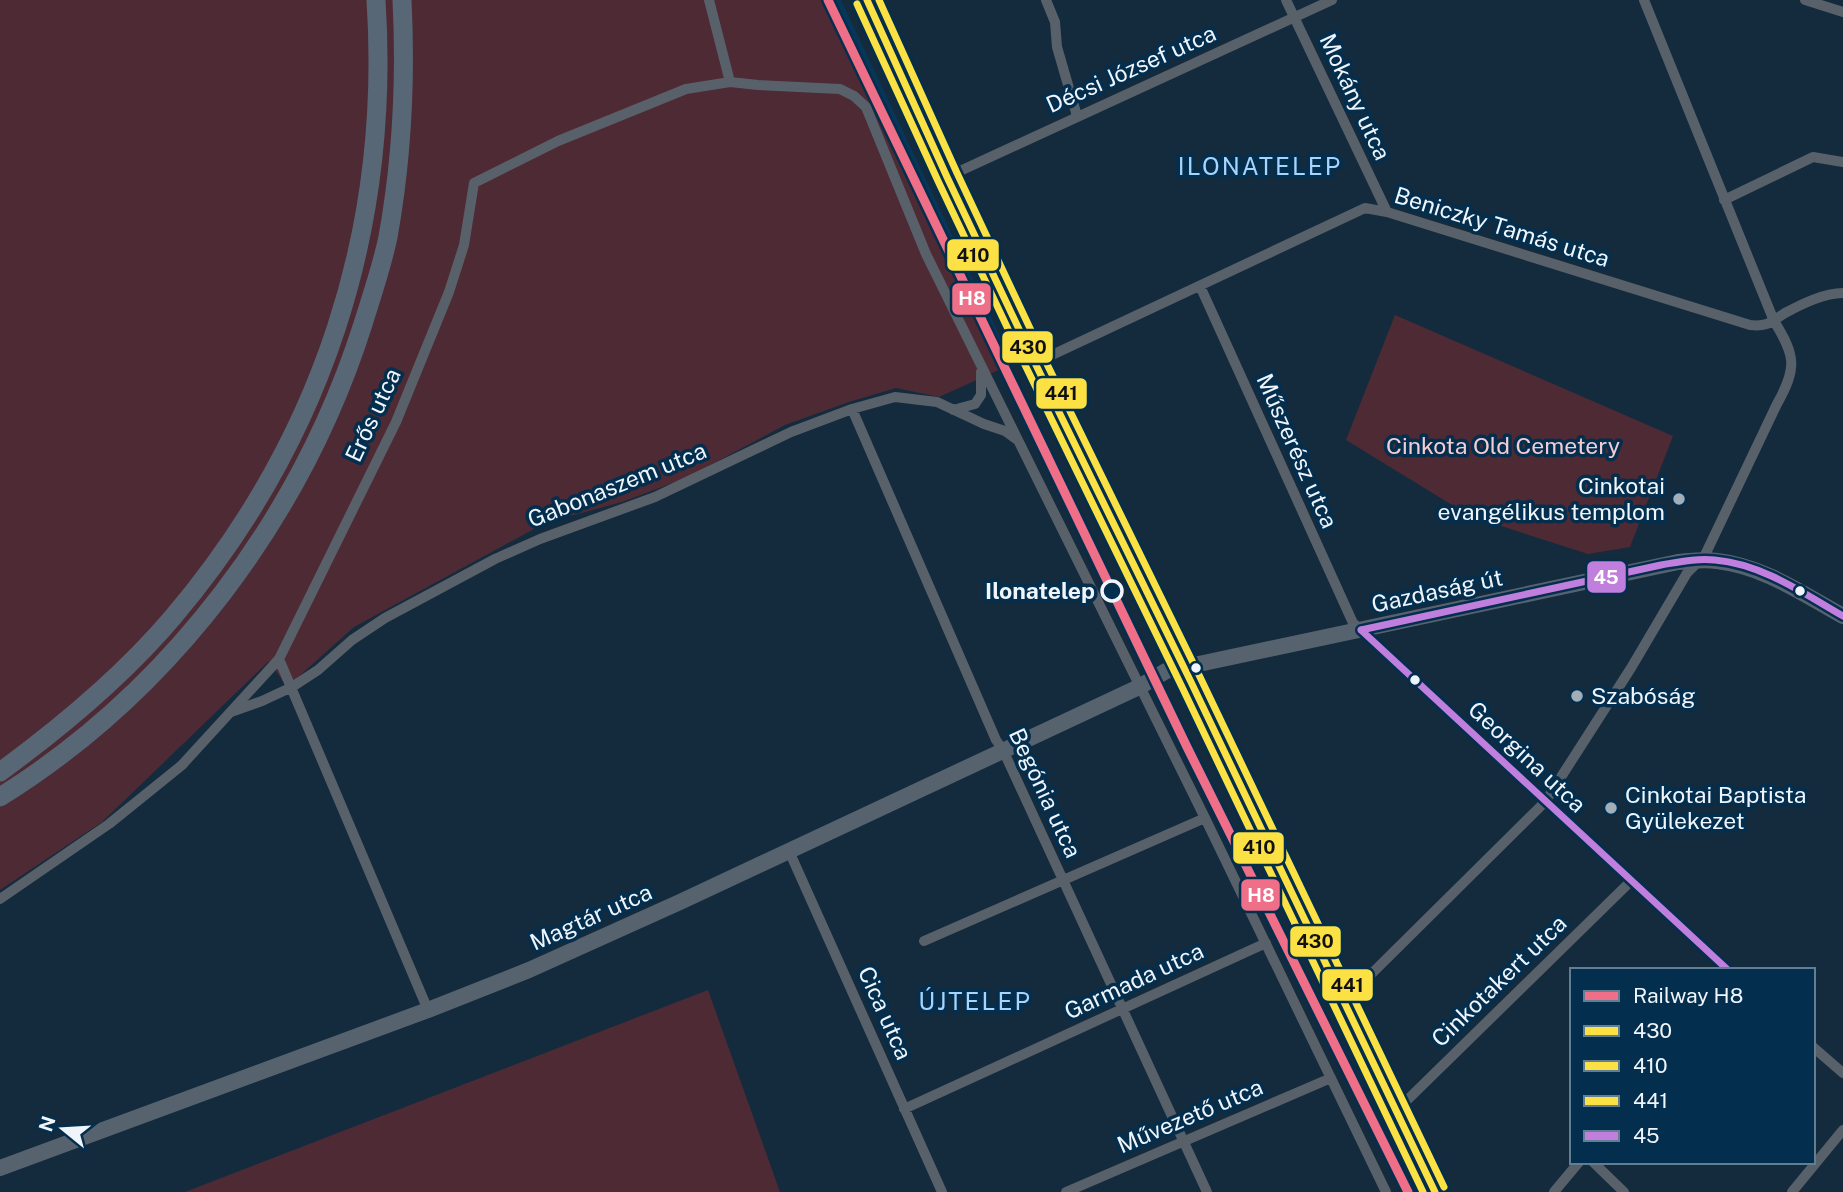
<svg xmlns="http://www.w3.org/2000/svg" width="1843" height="1192" font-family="'Public Sans',sans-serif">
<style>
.built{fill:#073658}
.green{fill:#4e2a35}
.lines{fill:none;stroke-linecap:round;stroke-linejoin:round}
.street{stroke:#58616a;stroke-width:10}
.secondary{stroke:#56636f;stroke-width:16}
.primary{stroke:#53626f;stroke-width:18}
.highway{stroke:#586775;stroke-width:19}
.bus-1-casing{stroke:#032e4e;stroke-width:12}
.bus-2-casing{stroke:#032e4e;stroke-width:12}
.bus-3-casing{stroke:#032e4e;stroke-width:12}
.bus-4-casing{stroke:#032e4e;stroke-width:12}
.bus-1{stroke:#fbe143;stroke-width:7}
.bus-2{stroke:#fbe143;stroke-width:7}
.bus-3{stroke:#fbe143;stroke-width:7}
.bus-4{stroke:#c07fdc;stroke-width:7}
.rail-1-casing{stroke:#032e4e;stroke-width:14}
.rail-1{stroke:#ee6f87;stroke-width:9}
.poi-dot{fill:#a2aeb8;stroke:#032e4e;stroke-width:2.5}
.stop-dot{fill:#032e4e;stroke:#eff5fa;stroke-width:3.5}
.bus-dot{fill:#eff5fa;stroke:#032e4e;stroke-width:2.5}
.labels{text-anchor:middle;stroke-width:7;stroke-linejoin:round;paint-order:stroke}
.street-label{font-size:23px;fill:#eff5fa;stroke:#032e4e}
.park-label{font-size:23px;fill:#f4cdd4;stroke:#032e4e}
.poi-label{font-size:23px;fill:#eff5fa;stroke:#032e4e;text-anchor:start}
.stop-label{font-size:23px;font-weight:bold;fill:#eff5fa;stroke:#032e4e;text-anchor:end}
.neighbourhood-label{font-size:24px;letter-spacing:2px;fill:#a8d4fc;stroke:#032e4e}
.line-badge{stroke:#032e4e;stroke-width:2.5}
.badge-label{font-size:19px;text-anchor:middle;font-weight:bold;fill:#fff}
.pale-badge-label{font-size:19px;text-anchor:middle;font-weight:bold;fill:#111}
</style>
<rect width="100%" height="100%" fill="#142b3d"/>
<path class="built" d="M 825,0 L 841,0 L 1013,364 L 1001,369 Z"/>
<path class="green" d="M 0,0 L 825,0 L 1001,369 L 939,397 L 896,388 L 849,402 L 785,425 L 686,478 L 622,502 L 545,523 L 354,627 L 287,687 L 269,661 L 102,822 L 0,890 Z
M 1395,315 L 1673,436 L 1630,547 L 1588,554 L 1470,516 L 1346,440 Z
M 708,990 L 780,1192 L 185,1192 Z"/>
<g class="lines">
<path class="street" d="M 709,0 L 730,82
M 1046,0 L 1055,22 L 1057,47 L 1077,116
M 1286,0 L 1387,212
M 1805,0 L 1843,12
M 947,177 L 1332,0
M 1724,200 L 1813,157 L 1843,162
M 1200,286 L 1353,623 L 1728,970
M 1035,363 L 1365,208 L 1387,212 L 1750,325 C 1768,327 1771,322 1785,313 C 1802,304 1824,293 1843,293
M 852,409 L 996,740 L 1003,750 L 1207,1192
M 953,410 L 975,404 L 981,395 L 981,372
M 231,712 L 262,701 L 292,687 L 318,670 L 352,640 L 385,618 L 495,559 L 540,539 L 655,497 L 791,432 L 852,409 L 895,397 L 937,402 L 984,424 L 1005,431 L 1016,439
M 789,851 L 942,1192
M 0,899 L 109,824 L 182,765 L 279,659
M 924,941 L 1205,818
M 1344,1001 L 1545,802 L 1631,668 L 1687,573 L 1705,555 L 1777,404 C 1797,368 1796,356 1774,321 L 1644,0
M 428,1010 L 279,659 L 396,422 L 449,292 L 464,245 L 474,183 L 558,141 L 686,89 L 730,82 L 758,85 L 840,89 L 854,96 L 866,107 L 926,254 L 1205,818 L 1386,1192
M 1813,1047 L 1843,1073
M 904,1109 L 1266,943
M 1396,1111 L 1631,881
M 1593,1162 L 1624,1192
M 1066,1192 L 1331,1078
M 1554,1192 L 1579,1162
M 1792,1192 L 1843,1130"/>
<path class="secondary" d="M 0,1168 L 428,1010 L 529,970 L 680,902 L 979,762 L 1139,687 L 1166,671 L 1678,562 C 1691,561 1704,559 1717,561 C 1763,566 1803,594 1843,616"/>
<path class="primary" d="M 867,0 L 947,177 L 1035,363 L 1191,682 L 1435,1192"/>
<path class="highway" d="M 0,772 C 63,726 123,676 173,617 C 322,441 391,230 376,0
M 0,797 C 172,690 302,516 363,324 C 372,295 382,266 388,237 C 402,159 406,80 402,0"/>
<g class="bus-1-casing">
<path id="bus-1" d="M 867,0 L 947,177 L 1035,363 L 1191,682 L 1435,1192"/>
</g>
<g class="bus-2-casing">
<path id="bus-2" d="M 857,4 L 938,181 L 1026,367 L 1182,687 L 1423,1192"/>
</g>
<g class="bus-3-casing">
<path id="bus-3" d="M 879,0 L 957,173 L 1044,358 L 1200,677 L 1444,1187"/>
</g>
<g class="bus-4-casing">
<path id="bus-4" d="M 1361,630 L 1661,565 C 1679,562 1697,558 1715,560 C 1762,564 1803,593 1843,616
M 1361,630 L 1728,970"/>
</g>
<use href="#bus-1" class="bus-1"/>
<use href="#bus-2" class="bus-2"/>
<use href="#bus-3" class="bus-3"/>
<use href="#bus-4" class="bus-4"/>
<g class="rail-1-casing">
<path id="rail-1" d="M 828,0 L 1187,747 L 1408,1192"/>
</g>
<use href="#rail-1" class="rail-1"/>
</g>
<g class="poi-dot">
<circle cx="1679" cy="499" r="7"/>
<circle cx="1577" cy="696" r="7"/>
<circle cx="1611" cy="808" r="7"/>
</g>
<circle class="stop-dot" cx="1112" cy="591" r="10"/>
<g class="bus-dot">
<circle cx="1800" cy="591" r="6"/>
<circle cx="1196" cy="668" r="6"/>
<circle cx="1415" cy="680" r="6"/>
</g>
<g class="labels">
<g class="street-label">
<text transform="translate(1131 69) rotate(-24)" y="8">Décsi József utca</text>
<text transform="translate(1355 97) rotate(65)" y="8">Mokány utca</text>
<text transform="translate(1502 227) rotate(17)" y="8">Beniczky Tamás utca</text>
<text transform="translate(373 415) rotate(-65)" y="8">Erős utca</text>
<text transform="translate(1297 451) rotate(66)" y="8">Műszerész utca</text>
<text transform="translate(617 485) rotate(-22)" y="8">Gabonaszem utca</text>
<text transform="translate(1437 591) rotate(-12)" y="8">Gazdaság út</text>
<text transform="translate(1527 757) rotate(43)" y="8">Georgina utca</text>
<text transform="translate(1045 793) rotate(65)" y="8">Begónia utca</text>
<text transform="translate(591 917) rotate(-24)" y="8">Magtár utca</text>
<text transform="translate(1134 981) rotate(-25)" y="8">Garmada utca</text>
<text transform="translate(1499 981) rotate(-44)" y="8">Cinkotakert utca</text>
<text transform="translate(885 1013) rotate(66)" y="8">Cica utca</text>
<text transform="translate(1190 1116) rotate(-23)" y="8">Művezető utca</text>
</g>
<g class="park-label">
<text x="1503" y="454">Cinkota Old Cemetery</text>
</g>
<g class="poi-label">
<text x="1665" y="494" text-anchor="end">Cinkotai<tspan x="1665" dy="26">evangélikus templom</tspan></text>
<text x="1591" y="704">Szabóság</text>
<text x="1625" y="803">Cinkotai Baptista<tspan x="1625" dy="26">Gyülekezet</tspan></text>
</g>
<g class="stop-label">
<text x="1095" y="599">Ilonatelep</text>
</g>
<g class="neighbourhood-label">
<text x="1260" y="175">ILONATELEP</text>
<text x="975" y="1010">ÚJTELEP</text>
</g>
</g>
<g class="line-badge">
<rect x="946" y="238" width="54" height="34" rx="7" fill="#fbe143"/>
<rect x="951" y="282" width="41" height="34" rx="7" fill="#ee6f87"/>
<rect x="1001" y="330" width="53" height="34" rx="7" fill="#fbe143"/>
<rect x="1035" y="377" width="53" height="33" rx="7" fill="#fbe143"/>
<rect x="1586" y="560" width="41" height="34" rx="7" fill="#c07fdc"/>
<rect x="1232" y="831" width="53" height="34" rx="7" fill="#fbe143"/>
<rect x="1240" y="878" width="41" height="34" rx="7" fill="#ee6f87"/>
<rect x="1289" y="925" width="53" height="33" rx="7" fill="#fbe143"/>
<rect x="1321" y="968" width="53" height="34" rx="7" fill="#fbe143"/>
</g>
<g class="badge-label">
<text x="972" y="305">H8</text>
<text x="1606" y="584">45</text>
<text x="1261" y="902">H8</text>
</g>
<g class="pale-badge-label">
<text x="973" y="262">410</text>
<text x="1028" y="354">430</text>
<text x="1061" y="400">441</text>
<text x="1259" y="854">410</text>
<text x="1315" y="948">430</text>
<text x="1347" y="992">441</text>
</g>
<rect x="1570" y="968" width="245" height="196" fill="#032e4e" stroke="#617e93" stroke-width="2"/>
<rect x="1584" y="991" width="35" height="10" fill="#ee6f87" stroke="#617e93" stroke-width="2"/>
<text x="1633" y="1003" font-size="21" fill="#eff5fa">Railway H8</text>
<rect x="1584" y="1026" width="35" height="10" fill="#fbe143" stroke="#617e93" stroke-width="2"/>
<text x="1633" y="1038" font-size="21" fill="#eff5fa">430</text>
<rect x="1584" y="1061" width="35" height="10" fill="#fbe143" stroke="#617e93" stroke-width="2"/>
<text x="1633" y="1073" font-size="21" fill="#eff5fa">410</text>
<rect x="1584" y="1096" width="35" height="10" fill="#fbe143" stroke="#617e93" stroke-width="2"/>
<text x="1633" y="1108" font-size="21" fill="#eff5fa">441</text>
<rect x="1584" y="1131" width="35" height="10" fill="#c07fdc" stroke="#617e93" stroke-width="2"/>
<text x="1633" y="1143" font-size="21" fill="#eff5fa">45</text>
<g transform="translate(63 1129) rotate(288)" stroke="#032e4e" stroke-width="5" paint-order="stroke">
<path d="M0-5L12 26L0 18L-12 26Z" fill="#eff5fa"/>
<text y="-10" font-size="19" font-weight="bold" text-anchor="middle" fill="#eff5fa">N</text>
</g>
</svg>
